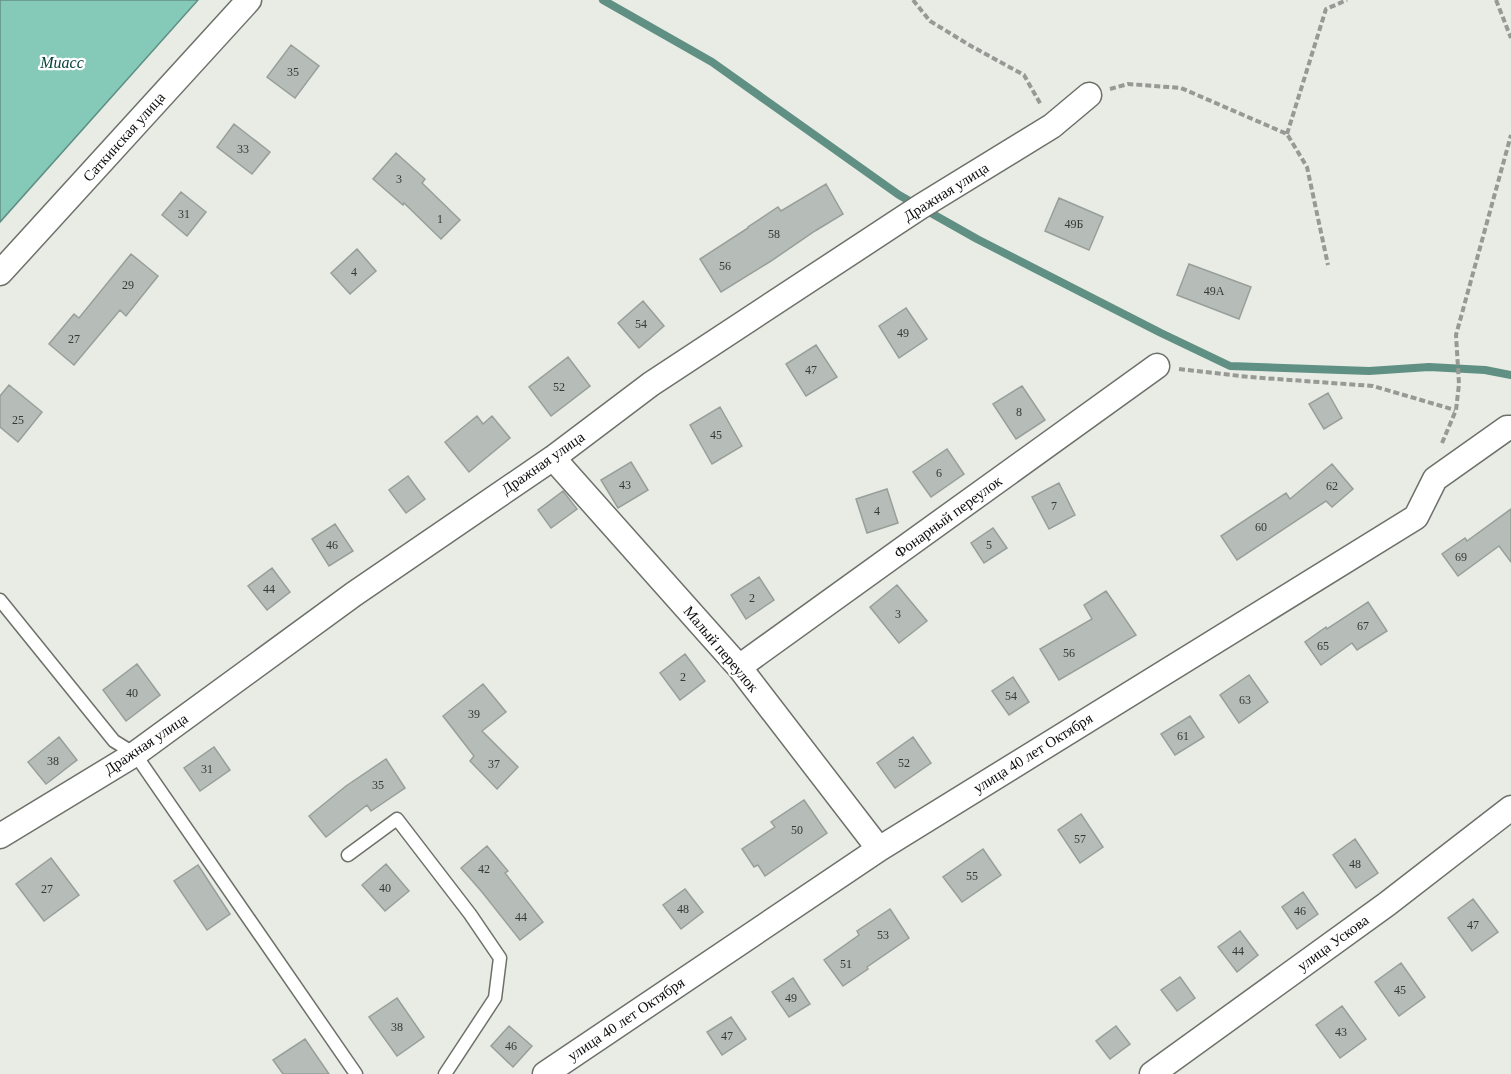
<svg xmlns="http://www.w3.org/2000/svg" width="1511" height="1074" font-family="Georgia,serif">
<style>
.water{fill:#85c9b9;stroke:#609084;stroke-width:1.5}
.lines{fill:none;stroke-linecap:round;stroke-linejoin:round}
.stream{stroke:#609084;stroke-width:8}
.building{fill:#b6bdb8;stroke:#989f9a;stroke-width:1.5}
.lane-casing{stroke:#6d716a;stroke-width:15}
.street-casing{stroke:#6d716a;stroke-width:27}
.path{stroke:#969994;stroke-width:4;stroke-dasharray:6 3;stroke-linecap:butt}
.lane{stroke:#fff;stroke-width:12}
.street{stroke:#fff;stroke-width:24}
.labels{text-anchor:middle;stroke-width:4.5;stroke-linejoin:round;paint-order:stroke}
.number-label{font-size:12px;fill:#363836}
.street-label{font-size:15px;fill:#0b0c0a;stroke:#fff}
.water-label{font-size:16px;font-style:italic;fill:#054439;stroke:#fff}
</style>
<rect width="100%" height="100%" fill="#e8ece5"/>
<path class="water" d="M 0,0 L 198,0 L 0,222 Z"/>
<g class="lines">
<path class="stream" d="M 603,0 L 712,62 L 899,195 L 977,239 L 1161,333 L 1230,366 L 1369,371 L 1429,367 L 1485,370 L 1511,375"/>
</g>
<path class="building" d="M 291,45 L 319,66 L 295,98 L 267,77 Z
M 234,124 L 270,152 L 252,174 L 217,147 Z
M 396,153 L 425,179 L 422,183 L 460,220 L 441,239 L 404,203 L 403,205 L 373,179 Z
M 826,184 L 843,214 L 815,231 L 771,261 L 721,292 L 700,259 L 748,228 L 748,227 L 778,207 L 781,211 Z
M 181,192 L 206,212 L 187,236 L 162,215 Z
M 1059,198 L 1103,217 L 1089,250 L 1045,231 Z
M 357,249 L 376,271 L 350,294 L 331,273 Z
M 131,254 L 158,276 L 126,316 L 120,310 L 74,365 L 49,344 L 74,314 L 79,318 Z
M 1189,264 L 1251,287 L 1239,319 L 1177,295 Z
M 643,301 L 664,326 L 639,348 L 618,323 Z
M 906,308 L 927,339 L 899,358 L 879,326 Z
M 816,345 L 837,377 L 806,396 L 786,364 Z
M 568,357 L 590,386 L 551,416 L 529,387 Z
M 9,385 L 42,412 L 18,442 L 0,427 L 0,396 Z
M 1022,386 L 1045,420 L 1016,439 L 993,404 Z
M 1328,393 L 1342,418 L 1324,429 L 1309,404 Z
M 720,407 L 742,446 L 712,464 L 690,425 Z
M 477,416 L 483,424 L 492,416 L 510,438 L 469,472 L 445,442 Z
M 947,449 L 964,474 L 931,497 L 913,472 Z
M 631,462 L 648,490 L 618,508 L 601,480 Z
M 1332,464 L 1353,489 L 1332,507 L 1326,501 L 1237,560 L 1221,536 L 1286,493 L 1290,499 Z
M 408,476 L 425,499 L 406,513 L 389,490 Z
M 1059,483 L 1075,515 L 1049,529 L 1032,497 Z
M 887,489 L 898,523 L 867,533 L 856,499 Z
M 563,491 L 577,509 L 551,528 L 538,510 Z
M 1511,509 L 1511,562 L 1499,546 L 1458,576 L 1442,554 L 1465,538 L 1467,541 Z
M 335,524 L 353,551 L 329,566 L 312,539 Z
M 993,528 L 1007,548 L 984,563 L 971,543 Z
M 272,568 L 290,592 L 267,610 L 248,586 Z
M 759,577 L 774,600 L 746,619 L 731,595 Z
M 897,585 L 927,621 L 899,643 L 870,607 Z
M 1106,591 L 1136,635 L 1059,680 L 1040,649 L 1092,619 L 1084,605 Z
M 1368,602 L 1387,631 L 1357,650 L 1352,643 L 1321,665 L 1305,642 L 1326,627 L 1327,629 Z
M 685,654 L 705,681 L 680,700 L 660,673 Z
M 137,664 L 160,695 L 126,721 L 103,690 Z
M 1249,675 L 1268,702 L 1239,723 L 1220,695 Z
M 1013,677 L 1029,702 L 1009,715 L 992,691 Z
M 483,684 L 506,712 L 482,731 L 518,767 L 497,789 L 470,761 L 474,756 L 443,716 Z
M 1190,716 L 1204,737 L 1175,755 L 1161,734 Z
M 59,737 L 77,760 L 46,784 L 28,762 Z
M 913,737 L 931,763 L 895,788 L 877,763 Z
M 214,747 L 230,770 L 200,791 L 184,768 Z
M 386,759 L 405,788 L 371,811 L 367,805 L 326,837 L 309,816 L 346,786 Z
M 804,800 L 827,833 L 765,876 L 758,865 L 754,867 L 742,849 L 775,827 L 771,822 Z
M 1081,814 L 1103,847 L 1080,863 L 1058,830 Z
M 1355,839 L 1378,873 L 1356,888 L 1333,855 Z
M 487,846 L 508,871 L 505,873 L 543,922 L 520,940 L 482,892 L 461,868 Z
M 983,849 L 1001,875 L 962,902 L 943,877 Z
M 51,858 L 79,895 L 44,921 L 16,884 Z
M 386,864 L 409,891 L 385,911 L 362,885 Z
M 198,865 L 230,914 L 207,930 L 174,881 Z
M 685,889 L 703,912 L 681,929 L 663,905 Z
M 1303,892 L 1318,914 L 1297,929 L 1282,907 Z
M 1473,899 L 1498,932 L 1472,951 L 1448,918 Z
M 890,909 L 909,938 L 867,967 L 868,969 L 843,986 L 824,960 L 859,935 L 857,931 Z
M 1240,931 L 1258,955 L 1237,972 L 1218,947 Z
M 1401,963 L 1425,997 L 1399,1016 L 1375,982 Z
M 1180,977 L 1195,998 L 1177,1011 L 1161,990 Z
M 793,978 L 810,1004 L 789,1017 L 772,992 Z
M 397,998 L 424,1037 L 397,1056 L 369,1017 Z
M 1342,1006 L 1366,1039 L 1340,1058 L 1316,1025 Z
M 731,1017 L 746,1039 L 722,1055 L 707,1032 Z
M 509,1026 L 532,1046 L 513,1067 L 491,1046 Z
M 1116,1026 L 1130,1044 L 1110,1059 L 1096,1041 Z
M 305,1039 L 329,1074 L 283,1074 L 273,1060 Z"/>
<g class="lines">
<g class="lane-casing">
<path id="lane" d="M 0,600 L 114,741 L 135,754 L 356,1074
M 348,855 L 397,819 L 470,914 L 500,958 L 495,998 L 445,1074"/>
</g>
<g class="street-casing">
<path id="street" d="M 0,273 L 249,0
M 553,458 L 739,667 L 879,849
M 739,667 L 1157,366
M 0,836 L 135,754 L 354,594 L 553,458 L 651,384 L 920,207 L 1052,126 L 1089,95
M 545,1074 L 879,849 L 1416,517 L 1435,479 L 1507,428 L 1511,428
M 1152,1074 L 1387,904 L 1511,808"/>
</g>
<path class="path" d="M 913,0 L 930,21 L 971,46 L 1024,75 L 1041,105
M 1496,0 L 1511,38
M 1110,89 L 1128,84 L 1181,88 L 1287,134 L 1307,167 L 1328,265
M 1287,134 L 1326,9 L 1347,0
M 1179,369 L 1249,377 L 1373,386 L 1455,410
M 1442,443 L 1456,410 L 1459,384 L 1456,335 L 1511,135"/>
<use href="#lane" class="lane"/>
<use href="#street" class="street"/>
</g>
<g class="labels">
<g class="number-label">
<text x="293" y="76">35</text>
<text x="243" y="153">33</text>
<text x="399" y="183">3</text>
<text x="184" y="218">31</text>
<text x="440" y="223">1</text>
<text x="1074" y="228">49Б</text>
<text x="774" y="238">58</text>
<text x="725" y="270">56</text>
<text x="354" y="276">4</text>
<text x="128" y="289">29</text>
<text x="1214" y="295">49А</text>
<text x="641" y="328">54</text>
<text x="903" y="337">49</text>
<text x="74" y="343">27</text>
<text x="811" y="374">47</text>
<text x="559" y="391">52</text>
<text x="1019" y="416">8</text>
<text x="18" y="424">25</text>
<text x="716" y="439">45</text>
<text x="939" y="477">6</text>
<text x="625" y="489">43</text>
<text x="1332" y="490">62</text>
<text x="1054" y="510">7</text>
<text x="877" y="515">4</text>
<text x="1261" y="531">60</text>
<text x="332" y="549">46</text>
<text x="989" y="549">5</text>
<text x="1461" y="561">69</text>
<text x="269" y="593">44</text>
<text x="752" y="602">2</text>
<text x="898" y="618">3</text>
<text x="1363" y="630">67</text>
<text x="1323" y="650">65</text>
<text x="1069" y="657">56</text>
<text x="683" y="681">2</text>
<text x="132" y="697">40</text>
<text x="1011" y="700">54</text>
<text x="1245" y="704">63</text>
<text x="474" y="718">39</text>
<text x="1183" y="740">61</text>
<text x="53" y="765">38</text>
<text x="904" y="767">52</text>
<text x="494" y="768">37</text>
<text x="207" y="773">31</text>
<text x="378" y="789">35</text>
<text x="797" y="834">50</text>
<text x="1080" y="843">57</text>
<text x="1355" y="868">48</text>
<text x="484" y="873">42</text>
<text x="972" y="880">55</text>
<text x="385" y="892">40</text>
<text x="47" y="893">27</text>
<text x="683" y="913">48</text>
<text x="1300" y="915">46</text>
<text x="521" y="921">44</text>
<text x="1473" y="929">47</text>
<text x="883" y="939">53</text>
<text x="1238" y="955">44</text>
<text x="846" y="968">51</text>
<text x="1400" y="994">45</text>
<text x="791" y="1002">49</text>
<text x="397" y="1031">38</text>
<text x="1341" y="1036">43</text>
<text x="727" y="1040">47</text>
<text x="511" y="1050">46</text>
</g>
<g class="street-label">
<text transform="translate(124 137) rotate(-48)" y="5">Саткинская улица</text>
<text transform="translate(946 192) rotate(-32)" y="5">Дражная улица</text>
<text transform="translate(543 463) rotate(-35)" y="5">Дражная улица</text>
<text transform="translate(948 517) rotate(-36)" y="5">Фонарный переулок</text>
<text transform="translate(721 649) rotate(50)" y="5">Малый переулок</text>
<text transform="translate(146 744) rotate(-34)" y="5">Дражная улица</text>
<text transform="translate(1033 753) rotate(-32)" y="5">улица 40 лет Октября</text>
<text transform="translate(1333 943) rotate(-36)" y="5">улица Ускова</text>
<text transform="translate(626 1019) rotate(-34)" y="5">улица 40 лет Октября</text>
</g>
<g class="water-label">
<text x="62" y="68">Миасс</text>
</g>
</g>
</svg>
